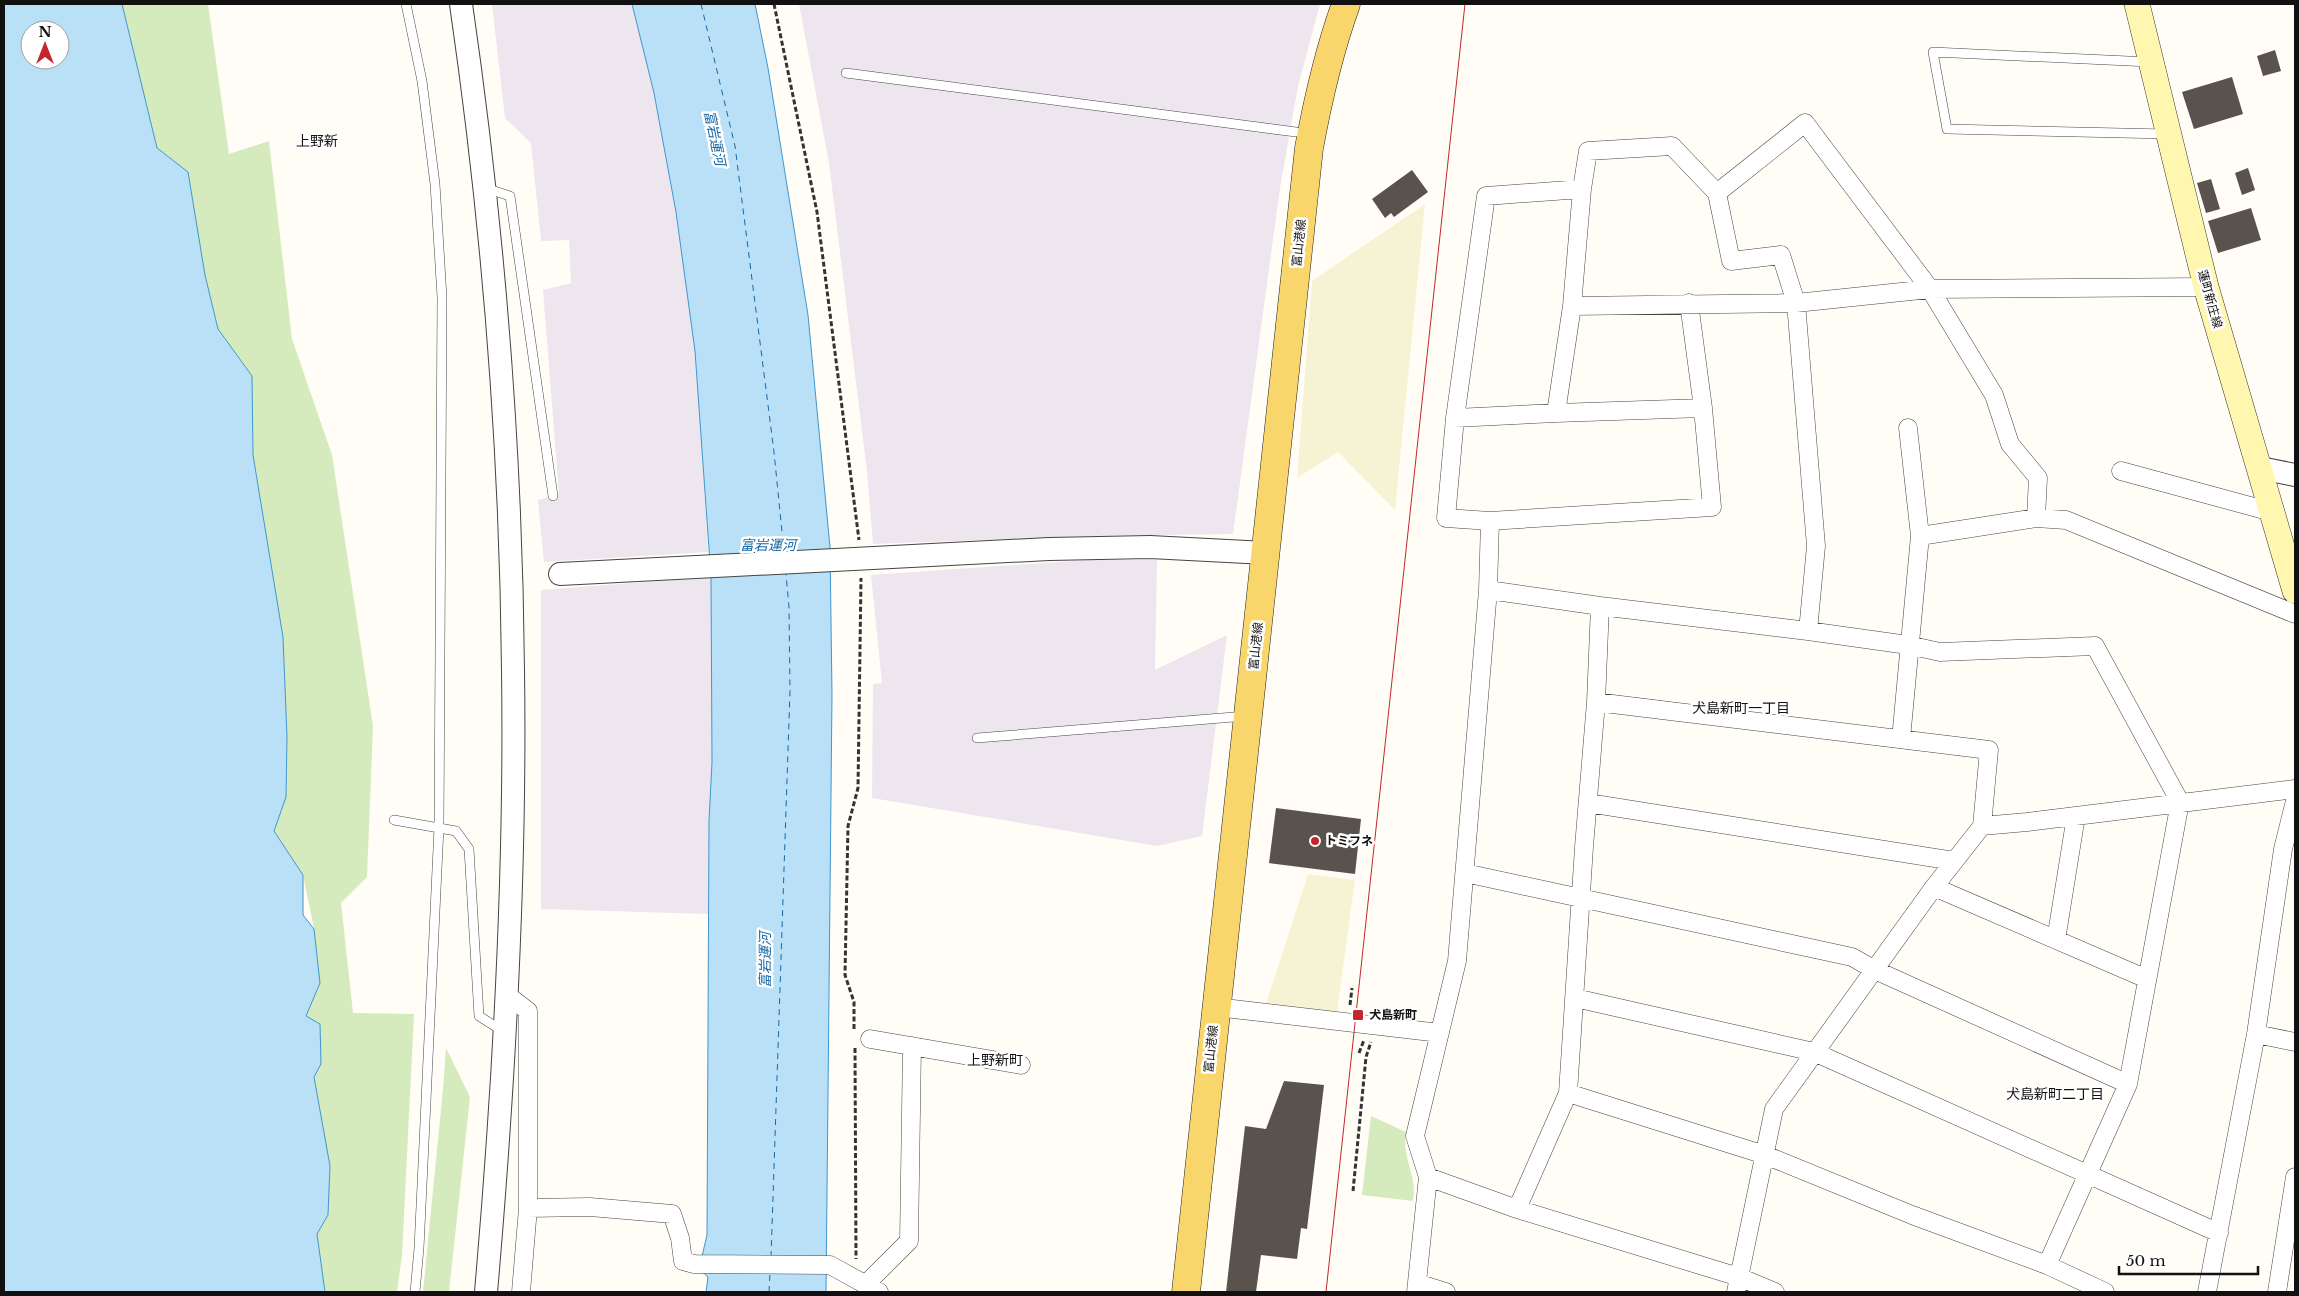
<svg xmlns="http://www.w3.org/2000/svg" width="2299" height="1296" font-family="'Libre Baskerville','Noto Sans JP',serif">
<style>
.industrial{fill:#eee6ef}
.farmland{fill:#f6f3d4}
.green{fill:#d5ebbd}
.water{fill:#b9e0f7;stroke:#3f96cf;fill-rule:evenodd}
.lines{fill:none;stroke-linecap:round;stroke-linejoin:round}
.ferry{stroke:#1768a6;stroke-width:1;stroke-dasharray:6 5;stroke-linecap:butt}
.building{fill:#5a524d}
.service-casing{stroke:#444;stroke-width:10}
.minor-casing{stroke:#444;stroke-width:19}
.tertiary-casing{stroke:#444;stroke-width:24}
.secondary-casing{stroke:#333;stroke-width:26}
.primary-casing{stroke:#222;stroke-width:29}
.path{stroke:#333;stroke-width:3;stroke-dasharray:5 2.5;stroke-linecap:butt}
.service{stroke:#fff;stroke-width:9}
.minor{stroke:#fff;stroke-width:18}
.tertiary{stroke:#fff;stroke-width:22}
.secondary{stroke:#fff6b0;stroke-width:25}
.primary{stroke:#f9d66b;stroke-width:28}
.tram{stroke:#c4262e;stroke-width:1}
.poi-dot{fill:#c4262e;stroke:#fff;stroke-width:2}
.labels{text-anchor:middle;stroke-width:5;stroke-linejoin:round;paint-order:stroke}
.street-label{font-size:12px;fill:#111;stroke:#fff}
.poi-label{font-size:12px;font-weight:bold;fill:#111;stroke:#fff;text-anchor:start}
.water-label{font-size:14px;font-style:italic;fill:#1768a6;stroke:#fff}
.neighbourhood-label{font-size:14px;fill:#111;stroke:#fff}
</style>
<rect width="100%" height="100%" fill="#fffdf5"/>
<path class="industrial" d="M 492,4 L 632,4 L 654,93 L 676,212 L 696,351 L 708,552 L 544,562 L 538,500 L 559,494 L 543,290 L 571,283 L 569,240 L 541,241 L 531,143 L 505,118 Z
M 799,4 L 1320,4 L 1298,86 L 1280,188 L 1233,534 L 1094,536 L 873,544 L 867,472 L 829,163 Z
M 1086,560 L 1157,560 L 1155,670 L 1227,635 L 1202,836 L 1157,846 L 872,798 L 873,684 L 882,683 L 871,575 Z
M 711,577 L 712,762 L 709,821 L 709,914 L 541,909 L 541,590 Z"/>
<path class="farmland" d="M 1425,204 L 1395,510 L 1338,452 L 1297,478 L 1312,281 Z
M 1308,874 L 1355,880 L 1337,1012 L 1265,1007 Z"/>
<path class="green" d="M 122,4 L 208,4 L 229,154 L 269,141 L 292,339 L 332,455 L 373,726 L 367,877 L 341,903 L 353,1013 L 414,1014 L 402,1255 L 397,1292 L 325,1292 L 317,1234 L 328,1215 L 330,1166 L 314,1077 L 321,1064 L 306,1016 L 320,983 L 314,929 L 303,875 L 274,831 L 286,797 L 287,737 L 283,637 L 253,455 L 252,376 L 218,329 L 205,275 L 188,172 L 157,148 Z
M 446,1048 L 470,1097 L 449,1292 L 423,1292 L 443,1089 Z
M 1371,1116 L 1406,1132 C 1401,1156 1418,1177 1413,1201 L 1362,1195 Z"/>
<path class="water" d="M 4,4 L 122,4 L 157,148 L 188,172 L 205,275 L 218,329 L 252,376 L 253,455 L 283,637 L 287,737 L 286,797 L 274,831 L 303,875 L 303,915 L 314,929 L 320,983 L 306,1016 L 320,1024 L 321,1064 L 314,1077 L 330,1166 L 328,1215 L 317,1234 L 325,1292 L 4,1292 ZM 30,30 L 60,30 L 60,60 L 30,60 Z
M 632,4 L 755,4 L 768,68 L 808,315 L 830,547 L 832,695 L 826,1292 L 706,1292 L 708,1277 L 699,1269 L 707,1235 L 709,821 L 712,762 L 711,577 L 695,351 L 676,212 L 654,93 Z"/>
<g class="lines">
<path class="ferry" d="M 701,4 L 735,146 L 774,452 L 784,552
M 771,1257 L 790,691 L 789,607 L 786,574
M 769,1292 L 770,1273"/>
</g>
<path class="building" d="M 2275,50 L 2281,71 L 2263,76 L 2257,56 Z
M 2232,77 L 2243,114 L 2194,129 L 2182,92 Z
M 2248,168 L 2255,190 L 2242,195 L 2235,173 Z
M 1412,170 L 1428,192 L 1394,217 L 1391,213 L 1385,218 L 1372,199 Z
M 2211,179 L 2220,209 L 2206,213 L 2197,183 Z
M 2251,208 L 2261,240 L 2218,253 L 2208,221 Z
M 1276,808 L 1361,819 L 1355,874 L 1269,863 Z
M 1284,1081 L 1324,1085 L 1307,1229 L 1301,1228 L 1297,1259 L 1261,1255 L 1256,1292 L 1226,1292 L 1245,1126 L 1266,1129 Z"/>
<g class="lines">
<g class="service-casing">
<path id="service" d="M 406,4 L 422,81 L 435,184 L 442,297 L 439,827 L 419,1248 L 415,1292
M 2150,62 L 1933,52 L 1947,129 L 2167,134
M 846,73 L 1296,132
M 485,188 L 510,196 L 553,496
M 977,738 L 1246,716
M 394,820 L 456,831 L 469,849 L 479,1016 L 504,1032"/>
</g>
<g class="minor-casing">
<path id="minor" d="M 1572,306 L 1582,189 L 1588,151 L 1672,146 L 1717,193
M 1556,413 L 1703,408
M 1455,418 L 1486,196 L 1582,189
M 2121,471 L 2272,512
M 1490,521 L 1712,507 L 1703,408 L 1689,303
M 1920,536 L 2036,518
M 1488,590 L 1600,606
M 1808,631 L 1816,546 L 1796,303 L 1781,255 L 1731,261 L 1717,193 L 1805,123 L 1930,289 L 1994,395 L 2010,444 L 2038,478 L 2036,518 L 2066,520 L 2295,614
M 1596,702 L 1989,750 L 1982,826
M 1901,739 L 1920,536 L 1908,428
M 1588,803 L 1954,861
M 1465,873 L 1852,957 L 1875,970 L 2128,1084
M 1934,887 L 2147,979
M 2056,940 L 2076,816
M 506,994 L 528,1011 L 528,1208 L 590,1207 L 672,1214 L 680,1238 L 683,1261 L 694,1264 L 830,1265 L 879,1292
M 1575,998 L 1814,1052 L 2219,1233
M 1216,1007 L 1440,1033
M 2256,1034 L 2295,1042
M 870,1039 L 1021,1065
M 1568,1093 L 1765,1155 L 1912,1215 L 2047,1265 L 2105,1292
M 1428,1177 L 1415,1136 L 1457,961 L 1488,590 L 1490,521 L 1446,518 L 1455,418 L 1556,413 L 1572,306 L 1796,303 L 1930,289 L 2206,287
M 1517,1209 L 1568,1093 L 1584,847 L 1596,702 L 1600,606 L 1808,631 L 1908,645 L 1940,652 L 2095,646 L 2180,802 L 2128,1084 L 2047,1265
M 1417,1283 L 1446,1292
M 865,1285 L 909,1241 L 912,1046
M 521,1292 L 528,1208
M 1416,1292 L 1428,1177 L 1517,1209 L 1739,1277 L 1775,1292
M 1736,1292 L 1774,1109 L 1934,887 L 1982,826 L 2027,822 L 2295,789
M 2207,1292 L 2256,1034 L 2283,849 L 2295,801
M 2277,1292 L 2295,1177"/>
</g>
<g class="tertiary-casing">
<path id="tertiary" d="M 461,4 C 493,224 511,447 513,670 C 516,877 504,1086 486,1292
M 2260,468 L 2295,475
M 560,574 L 1049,549 L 1150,547 L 1266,553"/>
</g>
<g class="secondary-casing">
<path id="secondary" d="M 2137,4 L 2206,287 L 2295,591"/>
</g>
<g class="primary-casing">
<path id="primary" d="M 1186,1292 L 1309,148 C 1318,99 1329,51 1346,4"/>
</g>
<path class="path" d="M 774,4 L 817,212 L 859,540
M 1350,1005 L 1352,988
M 854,1029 L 854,1002 L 845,975 L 848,826 L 858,788 L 861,578
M 855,1048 L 856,1259
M 1359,1053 L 1364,1040
M 1353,1191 L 1366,1057 L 1371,1042"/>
<use href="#service" class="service"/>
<use href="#minor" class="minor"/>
<use href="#tertiary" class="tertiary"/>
<use href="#secondary" class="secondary"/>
<use href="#primary" class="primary"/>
<path class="tram" d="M 1326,1292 L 1465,4"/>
</g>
<g class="poi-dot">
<circle cx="1315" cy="841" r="5"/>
<rect x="1352" y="1009" width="12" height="12" rx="2.5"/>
</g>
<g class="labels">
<g class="street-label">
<text transform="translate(1299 243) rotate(-84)" y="4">富山港線</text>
<text transform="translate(2210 299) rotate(74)" y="4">蓮町新庄線</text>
<text transform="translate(1256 646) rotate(-84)" y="4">富山港線</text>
<text transform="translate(1211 1049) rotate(-84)" y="4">富山港線</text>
</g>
<g class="poi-label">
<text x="1325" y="845">トミフネ</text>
<text x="1369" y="1019">犬島新町</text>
</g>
<g class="water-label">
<text transform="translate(715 138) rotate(78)" y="5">富岩運河</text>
<text x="768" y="550">富岩運河</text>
<text transform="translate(765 960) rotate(-90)" y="5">富岩運河</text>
</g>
<g class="neighbourhood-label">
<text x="317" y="146">上野新</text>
<text x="1741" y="713">犬島新町一丁目</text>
<text x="995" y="1065">上野新町</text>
<text x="2055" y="1099">犬島新町二丁目</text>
</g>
</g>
<rect width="2299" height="1296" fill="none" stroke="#111111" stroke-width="10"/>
<g transform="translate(45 45)"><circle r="24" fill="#ffffff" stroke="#a0a0a0"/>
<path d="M0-4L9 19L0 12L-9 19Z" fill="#c4262e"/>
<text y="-8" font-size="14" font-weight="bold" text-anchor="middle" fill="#111111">N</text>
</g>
<path d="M2119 1266v8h139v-8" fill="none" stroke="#111111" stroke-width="2.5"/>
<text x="2126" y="1266" font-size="15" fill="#111111" stroke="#ffffff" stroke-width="4" paint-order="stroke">50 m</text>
</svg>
